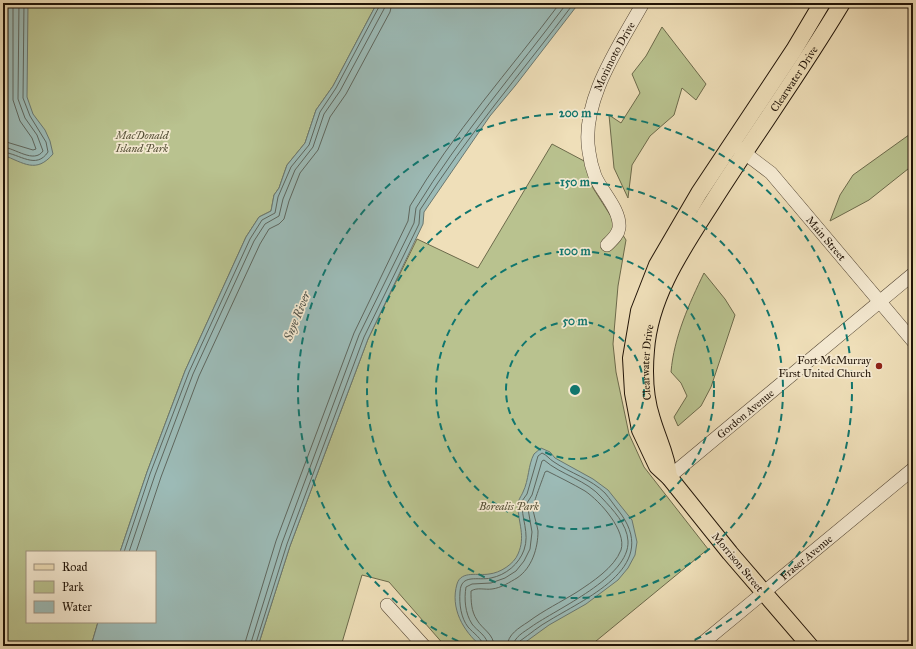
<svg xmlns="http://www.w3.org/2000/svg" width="916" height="649" font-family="'IM FELL Great Primer',serif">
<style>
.green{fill:#b9c28f;stroke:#6c6a4b}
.water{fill:#9cbbb7;stroke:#6a7871}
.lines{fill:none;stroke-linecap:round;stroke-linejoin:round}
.shore{stroke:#5e675f;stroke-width:1}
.minor-casing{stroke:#544634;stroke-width:14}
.major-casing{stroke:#201307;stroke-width:18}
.minor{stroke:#f5ead2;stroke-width:13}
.major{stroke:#efdfb9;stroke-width:16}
.ring{fill:none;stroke:#0f766e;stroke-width:2;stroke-dasharray:7 5}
.poi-dot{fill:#8f2418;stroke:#f5ead2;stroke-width:1.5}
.labels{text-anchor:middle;stroke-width:3.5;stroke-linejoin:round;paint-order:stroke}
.street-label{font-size:11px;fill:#201307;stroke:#f5ead2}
.park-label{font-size:11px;font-style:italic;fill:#565037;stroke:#f5ead2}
.poi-label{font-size:11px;fill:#201307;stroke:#f5ead2;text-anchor:end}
.water-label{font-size:12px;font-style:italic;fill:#4b4e45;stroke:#f5ead2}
.centre{fill:#0f766e;stroke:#f5ead2;stroke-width:2}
.ring-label{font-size:12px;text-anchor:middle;font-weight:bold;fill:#0f766e;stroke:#f5ead2;stroke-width:3.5;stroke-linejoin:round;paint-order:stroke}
</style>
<rect width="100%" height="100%" fill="#efdfb9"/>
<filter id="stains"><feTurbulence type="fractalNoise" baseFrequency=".005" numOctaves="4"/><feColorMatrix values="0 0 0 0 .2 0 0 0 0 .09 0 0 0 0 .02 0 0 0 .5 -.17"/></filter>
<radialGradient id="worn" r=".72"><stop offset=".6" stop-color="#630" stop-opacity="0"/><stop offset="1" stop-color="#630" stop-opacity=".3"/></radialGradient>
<path class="green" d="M 3,3 L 377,3 L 333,86 L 316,110 L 305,143 L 287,165 L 279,188 L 274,195 L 271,211 L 259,217 L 246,237 L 185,371 L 147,472 L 120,552 L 27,552 L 27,622 L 98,622 L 91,646 L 3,646 Z
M 662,27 L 706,84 L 696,100 L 682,88 L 674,115 L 650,136 L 632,165 L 628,198 L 614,168 L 609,115 L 621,123 L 640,93 L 632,74 L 646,56 Z
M 913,132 L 913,165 L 869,200 L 830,221 L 840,195 L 853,175 Z
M 552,144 L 586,162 L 593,188 L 626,240 L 618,286 L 613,344 L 616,372 L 629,434 L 644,467 L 708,549 L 590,646 L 445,646 L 389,582 L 362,575 L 341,646 L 258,646 L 290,546 L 368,339 L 417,239 L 478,268 Z
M 704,273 L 725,299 L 735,315 L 711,387 L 701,406 L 678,426 L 674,417 L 687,396 L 681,383 L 671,372 C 674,337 689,304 704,273 Z"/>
<path class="water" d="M 3,3 L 28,3 L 27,97 L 33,114 L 45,130 L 50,141 L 53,154 C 36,174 24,163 3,155 Z
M 377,3 L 579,3 L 515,86 L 490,116 L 424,212 L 423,224 L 368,339 L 290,546 L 258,646 L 91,646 L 98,622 L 155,622 L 155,552 L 120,552 L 147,472 L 185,371 L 246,237 L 259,217 L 271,211 L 274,195 L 279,188 L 287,165 L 305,143 L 316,110 L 333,86 Z
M 541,448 L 550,452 L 555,458 L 593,479 L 608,490 L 632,520 L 637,542 L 635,555 L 628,568 L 618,580 L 586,604 L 549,625 L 520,646 L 481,646 C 463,631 450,608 457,584 C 461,570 479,576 489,574 C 500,573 514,564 518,554 C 526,536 518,523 518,506 C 518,499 521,497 523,492 C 529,480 528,465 534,454 C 536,452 539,450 541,448 Z"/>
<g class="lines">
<path class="shore" d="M 3,141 L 33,150 L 36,149 L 32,138 L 20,121 L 13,100 L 13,3
M 3,147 C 15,148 34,164 43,151 L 37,135 L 25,118 L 18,99 L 19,3
M 3,152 C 20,154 36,170 48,152 L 46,142 L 30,116 L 23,98 L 24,3
M 124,552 L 150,474 L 189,372 L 250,239 L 262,220 L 275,213 L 278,197 L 291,167 L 309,145 L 320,112 L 336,88 L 381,3
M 129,552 L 155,475 L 193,374 L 254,241 L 265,224 L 279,216 L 283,199 L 295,170 L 313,147 L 324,114 L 340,91 L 384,9 L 386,3
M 136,552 L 161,477 L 199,376 L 260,244 L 269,229 L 279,224 L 284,219 L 289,201 L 300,173 L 318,150 L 330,117 L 346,94 L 390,12 L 392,3
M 244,646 L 276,541 L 354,333 L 408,221 L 410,206 C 453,133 510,70 560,3
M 250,646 L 282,543 L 359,335 L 414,223 L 416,208 C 460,136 516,71 567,3
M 255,646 L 287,544 L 364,337 L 419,224 L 420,210 C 466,137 522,72 574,3
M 483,646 C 483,639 473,633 468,627 C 461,618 459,604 460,592 C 461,573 478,581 491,578 C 506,575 519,564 524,550 C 530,533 521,518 522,501 L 527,494 L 538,456 L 542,453 C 547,455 549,459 554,462 C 570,473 591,479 605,493 C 610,499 614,505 618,510 C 662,565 590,596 550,620 C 539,626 530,634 520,641 L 518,646
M 488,646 C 488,636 477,631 472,624 C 465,613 464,599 466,587 L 472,584 L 491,583 L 505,578 L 516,571 L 524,561 L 530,549 L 532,532 L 527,503 L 532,495 L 542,461 L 544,460 C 561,475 587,480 602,498 C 613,510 627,524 628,541 C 630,577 556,609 531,627 C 524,632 514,637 513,646
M 494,646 C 494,634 482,629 477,620 C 471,611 471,601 471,591 C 477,587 485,590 492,589 C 501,588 510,582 517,578 C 532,568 538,548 538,531 C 537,523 533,515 533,507 C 533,504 543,478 545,472 L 547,471 C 559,477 573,484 585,491 C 600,501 627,531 621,550 C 614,568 592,582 577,592 C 561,602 544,610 528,622 C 519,628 508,634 507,646"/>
<g class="minor-casing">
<g id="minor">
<path id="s1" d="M 738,148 L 771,173 L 913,341"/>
<path id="s2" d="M 607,245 C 612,240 618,235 619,228 C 621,210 601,191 595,176 C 592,168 590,160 589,152 C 580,101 620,45 643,3"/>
<path id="s3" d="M 669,477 L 913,274"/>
<path d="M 387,605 L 424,646"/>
<path id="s4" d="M 699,646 L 913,469"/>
</g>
</g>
<g class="major-casing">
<g id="major">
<path id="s5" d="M 669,477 C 667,455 658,440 652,419 C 645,398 644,372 646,350 C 650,293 686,244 715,198 C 757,132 802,70 842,3"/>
<path d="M 810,646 L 730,553 L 669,477 L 657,466 L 640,430 L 633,393 L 631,358 L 639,311 L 657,265 L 699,193 L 794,50 L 822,3"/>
</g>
</g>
<use href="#minor" class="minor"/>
<use href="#major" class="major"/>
</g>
<g class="ring">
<circle cx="575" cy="390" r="69"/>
<circle cx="575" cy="390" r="139"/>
<circle cx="575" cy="390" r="208"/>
<path d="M469 646A277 277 0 1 1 681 646"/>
</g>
<circle class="poi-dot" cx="879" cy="366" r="4"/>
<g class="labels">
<g class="street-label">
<text dy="4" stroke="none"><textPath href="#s2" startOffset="205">Morimoto Drive</textPath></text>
<text dy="4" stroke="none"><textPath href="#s5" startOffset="442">Clearwater Drive</textPath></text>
<text dy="4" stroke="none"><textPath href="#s1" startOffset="127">Main Street</textPath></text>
<text dy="4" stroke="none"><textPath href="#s5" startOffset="118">Clearwater Drive</textPath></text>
<text dy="4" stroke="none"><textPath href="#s3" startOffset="99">Gordon Avenue</textPath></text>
<text dy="4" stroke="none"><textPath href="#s4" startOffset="139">Fraser Avenue</textPath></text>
<text transform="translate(738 562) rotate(50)" y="4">Morrison Street</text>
</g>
<g class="park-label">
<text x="142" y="139">MacDonald<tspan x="142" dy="13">Island Park</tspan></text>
<text x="509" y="510">Borealis Park</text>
</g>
<g class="poi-label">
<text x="871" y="364">Fort McMurray<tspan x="871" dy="13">First United Church</tspan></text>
</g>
<g class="water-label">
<text transform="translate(297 316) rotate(-68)" y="4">Snye River</text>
</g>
</g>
<circle cx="575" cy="390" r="6" class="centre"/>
<g class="ring-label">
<text x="575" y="117">200 m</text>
<text x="575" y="186">150 m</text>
<text x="575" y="255">100 m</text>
<text x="575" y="325">50 m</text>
</g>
<rect width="916" height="649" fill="none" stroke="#efdfb9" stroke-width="16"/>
<rect x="4" y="4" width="908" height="641" fill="none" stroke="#201307" stroke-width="2"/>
<rect x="8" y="8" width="900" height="633" fill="none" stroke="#201307"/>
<rect x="26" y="551" width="130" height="72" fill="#f5ead2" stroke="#a09481"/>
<rect x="34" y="564" width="20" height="6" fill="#efdfb9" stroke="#a09481"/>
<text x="62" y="571" font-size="12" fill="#201307">Road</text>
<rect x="34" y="581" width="20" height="12" fill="#b9c28f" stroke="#a09481"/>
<text x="62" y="591" font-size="12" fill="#201307">Park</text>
<rect x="34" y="601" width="20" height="12" fill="#9cbbb7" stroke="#a09481"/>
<text x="62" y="611" font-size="12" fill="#201307">Water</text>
<rect width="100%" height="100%" filter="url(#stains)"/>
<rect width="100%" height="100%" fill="url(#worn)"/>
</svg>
